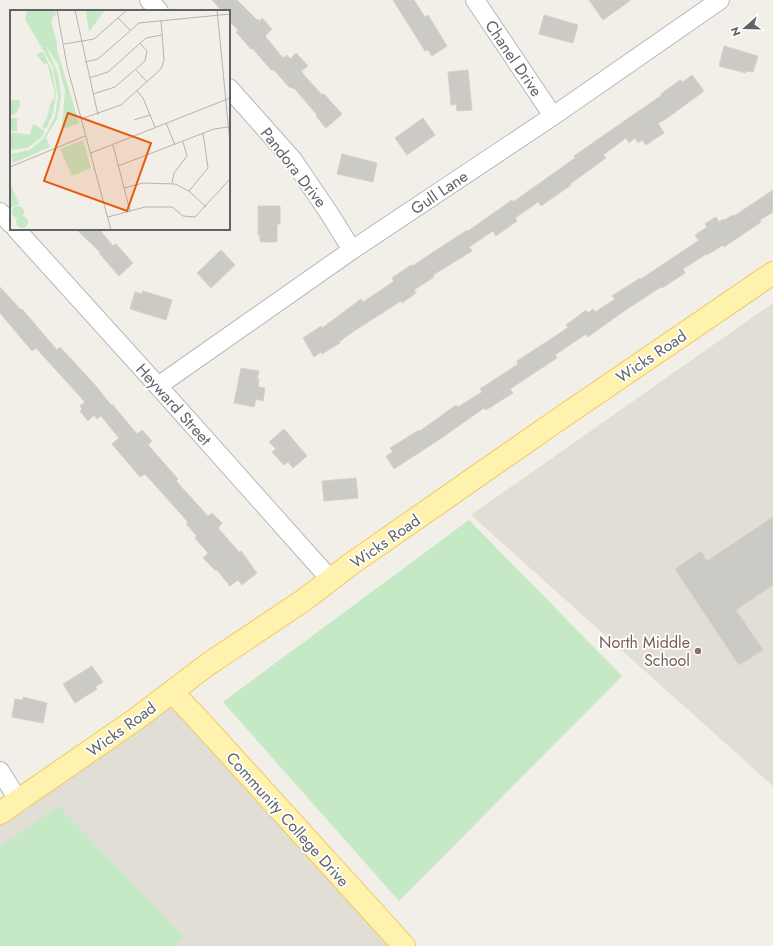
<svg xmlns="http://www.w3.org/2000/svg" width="773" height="946" font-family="Jost,sans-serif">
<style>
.education{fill:#e1ded6}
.green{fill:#c5e8c5}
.building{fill:#cccac5;stroke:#d6d1c6}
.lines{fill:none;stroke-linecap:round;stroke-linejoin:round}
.minor-casing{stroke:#b5b8bc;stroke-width:20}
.major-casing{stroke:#f2c960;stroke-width:24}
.minor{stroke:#fff;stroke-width:18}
.major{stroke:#fff2af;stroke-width:22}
.education-dot{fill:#8d6e63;stroke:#fff;stroke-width:1.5}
.labels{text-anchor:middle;stroke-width:3.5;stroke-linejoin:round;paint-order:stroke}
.street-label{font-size:16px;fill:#5f6368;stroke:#fff}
.education-label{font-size:16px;fill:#785e54;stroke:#fff;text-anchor:end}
.inset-road{fill:none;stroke:#b3b3b1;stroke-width:1}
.view{fill:#e8590c;fill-opacity:0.15;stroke:#e8590c;stroke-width:2}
.inset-edge{fill:none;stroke:#5f6368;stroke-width:2}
</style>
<rect width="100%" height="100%" fill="#f1efe8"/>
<path class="education" d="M 773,303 L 773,786 L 471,515 Z
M 164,689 L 401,946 L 0,946 L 0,801 Z"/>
<path class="green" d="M 469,520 L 622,676 L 399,901 L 223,702 Z
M 59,806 L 183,937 L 175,946 L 0,946 L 0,847 Z"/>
<path class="building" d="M 212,0 L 237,0 L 257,20 L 258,19 L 260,21 L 262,18 L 272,29 L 265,36 L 283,58 L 287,55 L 290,59 L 296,53 L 308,66 L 301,71 L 304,75 L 322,95 L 324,94 L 342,114 L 326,128 L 316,116 L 317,115 L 294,88 L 293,89 L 291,87 L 290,88 L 273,69 L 272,71 L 252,48 L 251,49 L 236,32 L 238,30 L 230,22 L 231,21 L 229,19 L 229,11 L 222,11 Z
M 393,0 L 414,0 L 425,17 L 428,15 L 447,46 L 432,56 L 428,50 L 425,51 Z
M 589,0 L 631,0 L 603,20 Z
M 544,15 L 578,25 L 573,43 L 539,34 Z
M 724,46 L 758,56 L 753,72 L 746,71 L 746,73 L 719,66 Z
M 468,70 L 472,110 L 457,111 L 456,104 L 451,105 L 448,72 Z
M 692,75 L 704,91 L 666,119 L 658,123 L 664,133 L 646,145 L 642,140 L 638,143 L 635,138 L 629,143 L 626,138 L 603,155 L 606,158 L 570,184 L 571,185 L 541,206 L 538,202 L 515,218 L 517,221 L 496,236 L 493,231 L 469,247 L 472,251 L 433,275 L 434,277 L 414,290 L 416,293 L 402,303 L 401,301 L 351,333 L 339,342 L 340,343 L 322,354 L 321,352 L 314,357 L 303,338 L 321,326 L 322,328 L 349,308 L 361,299 L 363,302 L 390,284 L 394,281 L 392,278 L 411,265 L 412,266 L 467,230 L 468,231 L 512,200 L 513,202 L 575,158 L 574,156 L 594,142 L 662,95 L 661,94 L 680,80 L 683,82 Z
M 423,118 L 435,135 L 407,155 L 395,138 Z
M 342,154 L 377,163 L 373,182 L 337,174 Z
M 773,190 L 773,212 L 760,220 L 761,222 L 724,247 L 723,245 L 707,255 L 706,254 L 683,269 L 685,273 L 662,288 L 661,287 L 624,311 L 588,337 L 586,334 L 555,355 L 557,358 L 510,389 L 513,393 L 486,410 L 484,408 L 440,439 L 394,469 L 386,456 L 393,452 L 390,448 L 419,430 L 420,431 L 456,405 L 458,407 L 482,392 L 480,389 L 518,364 L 517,361 L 563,331 L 568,327 L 566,325 L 586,310 L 588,313 L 593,309 L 595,312 L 615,299 L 612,296 L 640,278 L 641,279 L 698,241 L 699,241 L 695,235 L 707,227 L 705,224 L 716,217 L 719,222 L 723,219 L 724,220 L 733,215 L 734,216 Z
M 258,206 L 280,206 L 280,224 L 277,224 L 277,242 L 260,242 L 260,235 L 258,235 Z
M 76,229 L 99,229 L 113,246 L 116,244 L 133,263 L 119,276 L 99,253 L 100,252 Z
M 221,250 L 235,265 L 211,288 L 197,273 Z
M 0,287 L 21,310 L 22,309 L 57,350 L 60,347 L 96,386 L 111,405 L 112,404 L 137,434 L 142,430 L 152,441 L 148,445 L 178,479 L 176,481 L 208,516 L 212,513 L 222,523 L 218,528 L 239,552 L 241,551 L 257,573 L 242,585 L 238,580 L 230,586 L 217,570 L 216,571 L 203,558 L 208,553 L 195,538 L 197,536 L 186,524 L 188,522 L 145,474 L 140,477 L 112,444 L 119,438 L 101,416 L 97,419 L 94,415 L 88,421 L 80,411 L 82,409 L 80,406 L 85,402 L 36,348 L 32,351 L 0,313 Z
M 143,291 L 172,300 L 166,320 L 130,309 L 135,292 L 142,294 Z
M 241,368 L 259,371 L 257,379 L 259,379 L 258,387 L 265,388 L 263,401 L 256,399 L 254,407 L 234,403 Z
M 284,429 L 307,456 L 293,468 L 288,462 L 284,465 L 272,452 L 276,449 L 269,442 Z
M 356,478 L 358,498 L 324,501 L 322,481 Z
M 773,517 L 773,585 L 736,610 L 763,650 L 739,665 L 675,569 L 701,551 L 707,561 Z
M 92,666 L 103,682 L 95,687 L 97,689 L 75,703 L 63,684 Z
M 23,697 L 47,703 L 43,723 L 12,717 L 15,699 L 23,700 Z"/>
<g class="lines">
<g class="minor-casing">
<path id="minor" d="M 149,0 L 159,11
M 475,0 L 553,116
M 229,88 L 293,160 L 329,213 L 352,250
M 0,212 L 11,224
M 16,229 L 158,386 L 331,580
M 158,386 L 352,250 L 553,116 L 720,0
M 0,771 L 19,801"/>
</g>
<g class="major-casing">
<path id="major" d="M 172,692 L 197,718 L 404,946
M 0,813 L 136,719 L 207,665 L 304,600 L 351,564 L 549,426 L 773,273"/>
</g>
<use href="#minor" class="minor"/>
<use href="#major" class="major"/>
</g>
<circle class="education-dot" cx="698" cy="651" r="4"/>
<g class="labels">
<g class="street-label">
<text transform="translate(514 58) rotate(56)" y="6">Chanel Drive</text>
<text transform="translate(294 167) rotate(52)" y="6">Pandora Drive</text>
<text transform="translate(439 192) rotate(-34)" y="6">Gull Lane</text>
<text transform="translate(651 356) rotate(-34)" y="6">Wicks Road</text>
<text transform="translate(174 404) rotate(48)" y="6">Heyward Street</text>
<text transform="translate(385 541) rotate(-35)" y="6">Wicks Road</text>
<text transform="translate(121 729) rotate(-36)" y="6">Wicks Road</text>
<text transform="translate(288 819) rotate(48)" y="6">Community College Drive</text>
</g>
<g class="education-label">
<text x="690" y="648">North Middle<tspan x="690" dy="18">School</tspan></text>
</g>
</g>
<g transform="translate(10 10)">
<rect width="220" height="220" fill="#f1efe8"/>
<path d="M 17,0 L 45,0 L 46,6 L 43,6 L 41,12 L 47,33 L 47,40 L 69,113 L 53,119 L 52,117 L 55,81 L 48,54 L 36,36 L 48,64 L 51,87 L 47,109 L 36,127 L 40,137 L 3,153 L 1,144 L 20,140 L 33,129 L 45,107 L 48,87 L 43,57 L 15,9 ZM 76,0 L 95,0 L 79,22 ZM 33,42 L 42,61 L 46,84 L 43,103 L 36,119 L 32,116 L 37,108 L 41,91 L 44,90 L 45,83 L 37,53 L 34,54 L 26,44 ZM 1,90 L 9,90 L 10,95 L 6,103 L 0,106 ZM 0,108 L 10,108 L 7,109 L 7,121 L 0,121 ZM 23,114 L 35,121 L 31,128 L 17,138 L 0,140 L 0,122 L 20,125 ZM 73,130 L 81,158 L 62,166 L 50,139 ZM 0,173 L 9,194 L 0,198 ZM2 202a6 6 0 1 1 12 0a6 6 0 1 1-12 0ZM6 212a6 6 0 1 1 12 0a6 6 0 1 1-12 0Z" fill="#c5e8c5"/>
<path class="inset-road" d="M 47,0 L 57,56 L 101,220M 65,0 L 88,105M 207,0 L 220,133M 108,8 L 120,20M 54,34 L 84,29 L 117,0M 75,52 L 88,49 L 129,13 L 220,4M 126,60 L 137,72M 79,68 L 98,62 L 136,28 L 152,25M 127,81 L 133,88 L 145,117M 83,84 L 105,77 L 135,51 L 137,41 L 130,33M 71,109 L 111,95 L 151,59 L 154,50 L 151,10M 124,110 L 140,105M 156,113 L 165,135M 103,135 L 120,201M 81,143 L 220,88M 108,156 L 204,119 L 218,117M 0,157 L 75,126M 162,173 L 164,163 L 177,146 L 173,132M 114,178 L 133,173 L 165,174 L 179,181 L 196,197M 179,181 L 198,158 L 193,123M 98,207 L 135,197 L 162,197 L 173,206 L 185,207 L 220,169"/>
<path class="view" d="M 58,103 L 141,133 L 117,201 L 34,171 Z"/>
<rect width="220" height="220" class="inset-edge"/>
</g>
<g transform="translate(745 28) rotate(250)" stroke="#ffffff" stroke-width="3" paint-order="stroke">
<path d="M0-3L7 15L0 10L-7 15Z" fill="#5f6368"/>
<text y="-6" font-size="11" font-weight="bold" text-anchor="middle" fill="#5f6368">N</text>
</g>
</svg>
